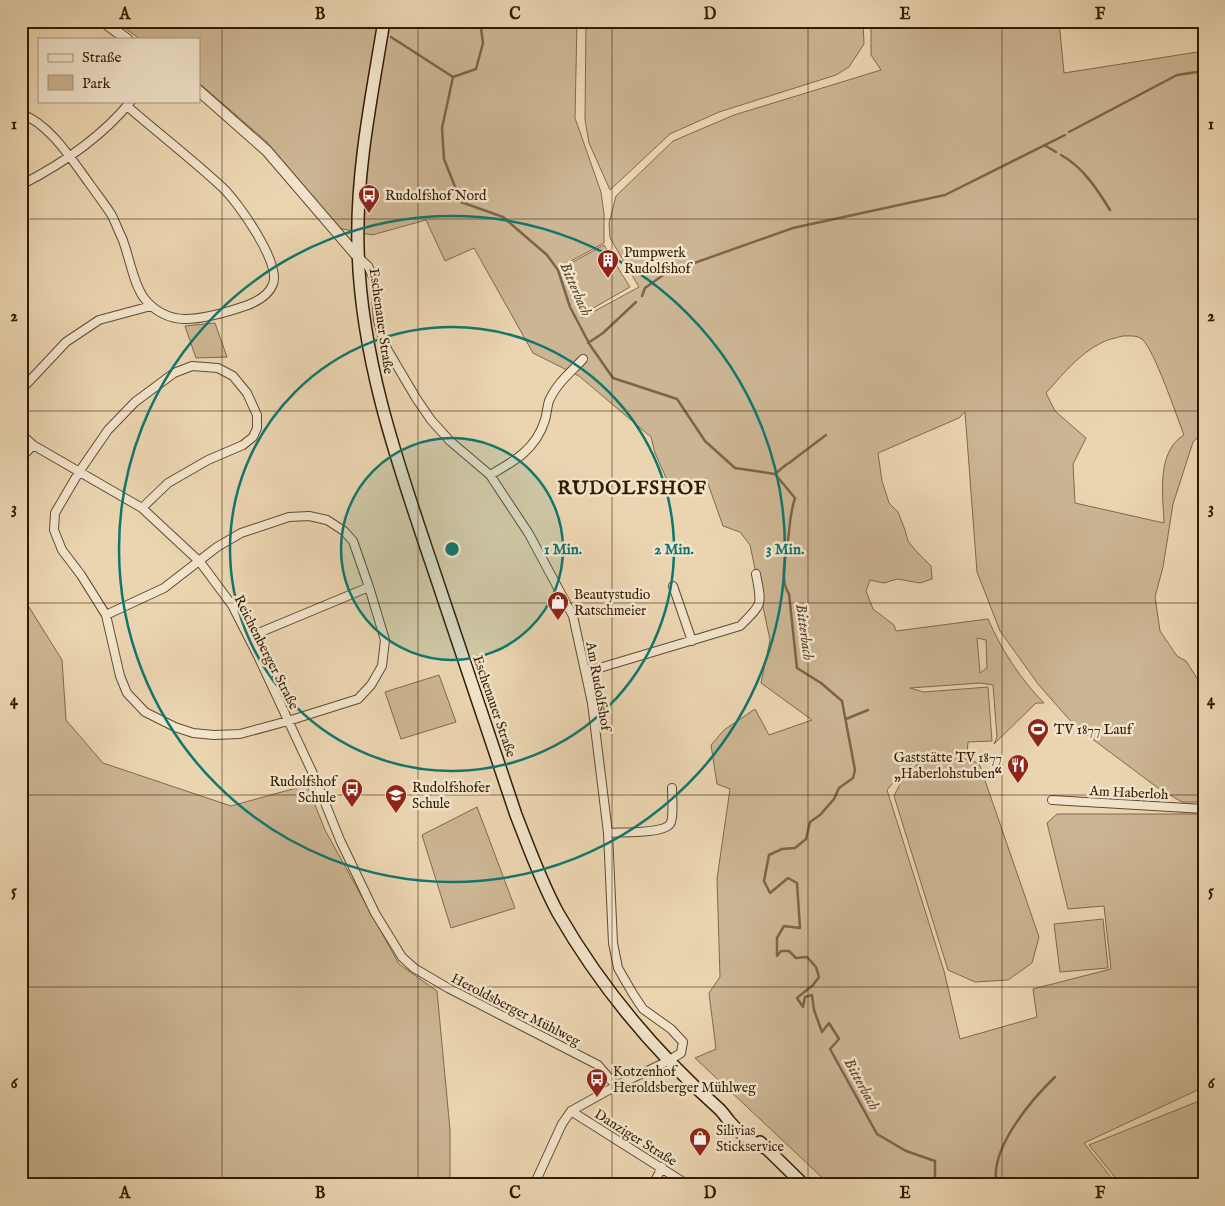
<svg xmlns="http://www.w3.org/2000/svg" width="1225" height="1206" font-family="'IM FELL English',serif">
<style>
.green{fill:#ccb593;stroke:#80684a;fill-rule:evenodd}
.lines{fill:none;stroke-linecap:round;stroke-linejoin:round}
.stream{stroke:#7c6546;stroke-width:2.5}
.minor-casing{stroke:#614a2c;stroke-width:10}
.tertiary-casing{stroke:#614a2c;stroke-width:12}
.secondary-casing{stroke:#331b00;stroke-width:14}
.minor{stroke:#f2e4cc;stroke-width:8}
.tertiary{stroke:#f2e4cc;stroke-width:10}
.secondary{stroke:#f2e4cc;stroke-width:11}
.grid{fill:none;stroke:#331b00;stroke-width:1;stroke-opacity:0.55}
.ring{fill:none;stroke:#0f766e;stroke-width:2.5}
.labels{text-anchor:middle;stroke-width:5;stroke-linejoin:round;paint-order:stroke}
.poi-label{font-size:14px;fill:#331b00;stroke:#f2e4cc;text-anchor:start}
.street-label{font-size:14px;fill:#331b00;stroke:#f2e4cc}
.water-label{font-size:15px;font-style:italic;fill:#5d4629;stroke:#f2e4cc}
.district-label{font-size:19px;font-weight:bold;letter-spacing:1px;fill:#331b00;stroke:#f2e4cc}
.centre{fill:#0f766e;stroke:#f2e4cc;stroke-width:2.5}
.ring-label{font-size:15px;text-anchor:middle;font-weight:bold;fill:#0f766e;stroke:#f2e4cc;stroke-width:5;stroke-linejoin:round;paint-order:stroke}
.neatline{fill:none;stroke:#331b00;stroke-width:2}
.grid-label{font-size:16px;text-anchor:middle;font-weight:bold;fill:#331b00}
</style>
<rect width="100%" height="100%" fill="#ebd5b1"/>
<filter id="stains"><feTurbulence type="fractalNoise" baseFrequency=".004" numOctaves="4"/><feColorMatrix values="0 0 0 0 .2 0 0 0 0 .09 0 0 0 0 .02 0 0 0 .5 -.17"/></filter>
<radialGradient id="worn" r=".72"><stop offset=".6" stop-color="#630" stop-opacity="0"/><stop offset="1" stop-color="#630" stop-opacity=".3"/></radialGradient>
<path class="green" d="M 115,21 L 577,21 L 575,118 L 601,192 L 604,214 L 604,243 L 560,267 L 582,318 L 639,287 L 610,238 L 609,223 L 616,196 L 673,141 L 734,115 L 881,70 L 871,55 L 871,21 L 1059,21 L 1064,73 L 1204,51 L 1204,431 L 1193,442 L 1173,504 L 1163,567 L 1155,597 L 1160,631 L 1177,656 L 1186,661 L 1204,689 L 1204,802 L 1182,802 L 1158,788 L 1075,726 L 1038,684 L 1000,631 L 977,572 L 965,412 L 959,418 L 878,453 L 882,481 L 889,503 L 898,512 L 905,530 L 908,541 L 916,551 L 931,566 L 932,579 L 920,583 L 897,579 L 884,583 L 870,580 L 866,591 L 873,609 L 894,625 L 896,631 L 988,619 C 1001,649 1021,680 1044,703 L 1036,703 L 994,744 L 997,737 L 993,685 L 980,683 L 910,688 L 924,692 L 988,687 L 992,741 L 968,742 L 967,755 C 923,750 915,757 887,790 L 944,971 L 960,1039 L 1037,1017 L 1033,989 L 1111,969 L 1104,906 L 1068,909 L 1047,823 L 1057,814 L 1204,814 L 1204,1087 L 1084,1143 L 1117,1185 L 830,1185 L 695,1058 L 716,1049 L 709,993 L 720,977 L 717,879 L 730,789 L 717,784 L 711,745 L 724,730 L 755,709 L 769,735 L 812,720 L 761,683 L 770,640 L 750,545 L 740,532 L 723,526 L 706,478 L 671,489 L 655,453 L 651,437 L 579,376 L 533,353 L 474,248 L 445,261 L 426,220 L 372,235 L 338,228 L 266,141 L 199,83 L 199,39 L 140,39 ZM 1123,336 C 1130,336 1136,335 1142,339 C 1154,349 1177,417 1184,435 C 1156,452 1163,495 1164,523 L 1075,503 L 1073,464 L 1086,438 L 1055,411 L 1046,393 C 1062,375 1079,354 1101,343 C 1108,339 1116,338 1123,336 ZM 977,638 L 986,640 L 987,668 L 980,673 Z
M 586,21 L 863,21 L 864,44 L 849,67 L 836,75 L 719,112 L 670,134 L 610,190 L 589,143 L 585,120 Z
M 604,245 L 630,287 L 583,314 L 562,268 Z
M 215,323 L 227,357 L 196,358 L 185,326 Z
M 21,602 L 29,607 L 62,660 L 66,720 L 103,763 L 231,806 L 307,785 L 325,830 L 399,964 L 437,991 L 450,1130 L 450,1185 L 21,1185 Z
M 439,675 L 456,722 L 401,739 L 385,692 Z
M 954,756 L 979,763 L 1039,937 L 1032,963 L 1008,980 L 975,982 L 948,970 L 894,796 L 906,772 L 928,758 Z
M 477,807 L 515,908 L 451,928 L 422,835 Z
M 1103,919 L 1108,968 L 1060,972 L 1054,924 Z
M 1204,1099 L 1204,1185 L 1121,1185 L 1089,1145 Z"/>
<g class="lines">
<path class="stream" d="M 391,37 L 453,77
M 453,77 L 442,128 L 444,159 L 461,202 L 503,217 L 547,255 L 558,270 L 570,307 L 590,345 L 613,378 L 677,399 L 705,441 L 735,468 L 775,474 L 795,498 C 790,513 790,525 788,540 C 786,557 779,579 789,594 L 797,668 L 821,683 L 842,701 L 855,770 L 853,778 L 839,788 L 834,799 L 820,815 L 810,822 L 806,839 L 795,848 L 782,849 L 769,855 L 764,881 L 770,893 L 788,878 L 797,883 L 800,928 L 784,926 L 777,938 L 777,956 L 781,951 L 789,951 L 796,958 L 807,957 L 816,967 L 819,977 L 813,985 L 797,998 L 803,1007 L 805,997 L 812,995 L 814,1010 L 822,1032 L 829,1023 L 839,1039 L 830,1049 L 877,1134 L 906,1151 L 935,1161 L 935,1185
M 453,77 L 476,69 L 483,43 L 480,21
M 1069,132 L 1177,75 L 1204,71
M 1044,145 L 1056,152
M 1061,155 C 1083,167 1097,189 1110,210
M 642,296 L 645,288 L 666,273 L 793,228 L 945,195 L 1065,135
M 588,343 L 603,333 L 636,302
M 789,463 L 826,435
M 775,474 L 787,464
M 846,719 L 868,710
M 997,1185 C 988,1150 1032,1099 1055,1077"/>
<g class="minor-casing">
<path id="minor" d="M 21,114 C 49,123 72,160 89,183 C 96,193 104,203 111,214 C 115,221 118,230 122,238 C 129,255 133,283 144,298 C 154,311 169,319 185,319 C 206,319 228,312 248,305 C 258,301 269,295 273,284 C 281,263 238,202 222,187 C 192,159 158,133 127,106
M 21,185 C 62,164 102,137 131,101
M 358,257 L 368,266 L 375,281 L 378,321 L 382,335 L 387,349 L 416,398 L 431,420 L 450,441 L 490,475 L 529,534 L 573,616 L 592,703 L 608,833 L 613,943 L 618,968 L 633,994 L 643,1009 L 671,1029 L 683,1042 L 681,1053 L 668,1061 L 616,1086 L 571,1111 L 562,1124 L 534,1185
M 21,390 L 66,342 L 99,320 L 151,306
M 21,434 L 33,445 L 142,508 L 200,562 L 232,605 L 258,656 L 315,778 L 340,840 L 375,913 L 402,957 L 414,968 L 448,988 L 598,1065 L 616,1086
M 21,458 L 33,445
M 490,475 C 515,461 536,449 545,420 C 547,413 547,407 549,401 C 556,384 571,372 583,359
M 673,586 L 692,641
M 106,615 L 164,588 L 217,547 L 241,533 L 289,517 L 309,516 L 327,520 L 344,531 L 353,541 L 369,587 L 385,640 L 382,666 L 371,685 L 358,699 L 288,721 L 240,734 L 214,735 L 193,733 L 175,727 L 145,712 L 127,693 L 120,676 L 106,615 L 81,575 L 62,550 L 54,530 L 55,513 L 79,472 L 108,430 L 135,402 L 174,373 L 192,366 L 218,368 L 233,376 L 247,393 L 257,415 L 257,428 L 253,437 L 243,445 L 208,460 L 168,483 L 142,508
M 249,637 L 369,587
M 586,672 L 740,626 C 763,603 762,606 756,574
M 1052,800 L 1204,809
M 608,833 C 621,832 663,834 670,824 C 674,819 672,796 672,788
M 571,1111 L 688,1185
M 653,1185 L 662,1167"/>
</g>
<g class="tertiary-casing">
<path id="tertiary" d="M 102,21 L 127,39
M 199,91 L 267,151 L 358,257"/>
</g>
<g class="secondary-casing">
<path id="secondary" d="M 384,21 C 372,95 356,171 358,246 C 360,356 397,462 432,565 C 460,648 488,732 516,815 C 529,848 541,882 558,913 C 600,986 654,1051 717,1107 C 722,1111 725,1116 729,1121 C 739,1133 751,1142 765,1148
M 760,1142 L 804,1185"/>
</g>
<use href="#minor" class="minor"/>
<use href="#tertiary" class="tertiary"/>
<use href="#secondary" class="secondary"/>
</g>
<path class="grid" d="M 222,21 L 222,1185M 418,21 L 418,1185M 612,21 L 612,1185M 808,21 L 808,1185M 1002,21 L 1002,1185M 21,219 L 1204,219M 21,411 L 1204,411M 21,603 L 1204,603M 21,795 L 1204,795M 21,987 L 1204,987"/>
<circle cx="452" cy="549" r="111" fill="#0f766e" fill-opacity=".12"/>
<g class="ring">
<circle cx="452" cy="549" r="111"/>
<circle cx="452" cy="549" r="222"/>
<circle cx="452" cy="549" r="333"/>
</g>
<defs>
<g id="bus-pin" transform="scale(1.125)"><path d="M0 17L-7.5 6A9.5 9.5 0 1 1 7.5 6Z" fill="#8f2418" stroke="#f2e4cc"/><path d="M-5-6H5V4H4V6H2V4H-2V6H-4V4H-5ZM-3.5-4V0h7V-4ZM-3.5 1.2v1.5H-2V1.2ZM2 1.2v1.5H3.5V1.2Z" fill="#fff"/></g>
<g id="building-pin" transform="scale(1.125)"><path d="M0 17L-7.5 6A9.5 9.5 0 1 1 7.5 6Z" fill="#8f2418" stroke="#f2e4cc"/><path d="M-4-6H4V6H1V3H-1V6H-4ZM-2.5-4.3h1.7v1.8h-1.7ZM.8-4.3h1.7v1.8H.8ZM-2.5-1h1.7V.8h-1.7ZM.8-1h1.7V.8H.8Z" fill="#fff"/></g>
<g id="shop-pin" transform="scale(1.125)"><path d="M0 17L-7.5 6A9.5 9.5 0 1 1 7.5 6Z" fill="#8f2418" stroke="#f2e4cc"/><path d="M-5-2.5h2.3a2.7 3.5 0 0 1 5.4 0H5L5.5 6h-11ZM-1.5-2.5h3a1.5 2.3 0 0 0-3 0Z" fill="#fff"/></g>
<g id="stadium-pin" transform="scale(1.125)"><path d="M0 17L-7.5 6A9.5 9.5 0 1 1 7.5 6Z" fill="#8f2418" stroke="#f2e4cc"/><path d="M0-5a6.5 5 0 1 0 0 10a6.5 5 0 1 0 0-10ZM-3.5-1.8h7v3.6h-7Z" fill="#fff"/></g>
<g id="restaurant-pin" transform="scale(1.125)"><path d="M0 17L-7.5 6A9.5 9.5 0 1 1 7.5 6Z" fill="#8f2418" stroke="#f2e4cc"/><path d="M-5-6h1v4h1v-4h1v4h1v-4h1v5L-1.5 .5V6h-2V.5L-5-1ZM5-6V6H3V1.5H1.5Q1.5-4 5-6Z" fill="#fff"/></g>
<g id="school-pin" transform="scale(1.125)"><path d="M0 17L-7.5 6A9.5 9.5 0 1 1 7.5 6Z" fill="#8f2418" stroke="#f2e4cc"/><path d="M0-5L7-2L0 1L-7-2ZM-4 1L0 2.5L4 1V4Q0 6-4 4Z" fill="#fff"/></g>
</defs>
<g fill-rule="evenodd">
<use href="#bus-pin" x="369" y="195"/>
<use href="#building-pin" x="608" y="260"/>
<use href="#shop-pin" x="558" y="602"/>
<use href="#stadium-pin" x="1038" y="729"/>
<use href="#restaurant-pin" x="1018" y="765"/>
<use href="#bus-pin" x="352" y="789"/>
<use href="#school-pin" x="396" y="795"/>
<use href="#bus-pin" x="597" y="1079"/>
<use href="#shop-pin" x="700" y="1138"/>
</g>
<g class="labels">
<g class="poi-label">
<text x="385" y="200">Rudolfshof Nord</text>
<text x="624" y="257">Pumpwerk<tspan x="624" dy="16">Rudolfshof</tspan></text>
<text x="574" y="599">Beautystudio<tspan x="574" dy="16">Ratschmeier</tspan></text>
<text x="1054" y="734">TV 1877 Lauf</text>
<text x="1002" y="762" text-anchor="end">Gaststätte TV 1877<tspan x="1002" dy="16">„Haberlohstuben“</tspan></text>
<text x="336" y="786" text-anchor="end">Rudolfshof<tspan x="336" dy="16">Schule</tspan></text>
<text x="412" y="792">Rudolfshofer<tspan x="412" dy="16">Schule</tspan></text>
<text x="613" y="1076">Kotzenhof<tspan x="613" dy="16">Heroldsberger Mühlweg</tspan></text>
<text x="716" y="1135">Silivias<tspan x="716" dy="16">Stickservice</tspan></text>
</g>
<g class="street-label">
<text transform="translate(382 321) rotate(82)" y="5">Eschenauer Straße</text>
<text transform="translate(267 652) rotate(63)" y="5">Reichenberger Straße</text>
<text transform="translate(599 686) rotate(80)" y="5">Am Rudolfshof</text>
<text transform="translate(495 706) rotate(71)" y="5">Eschenauer Straße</text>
<text transform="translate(1129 792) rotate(3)" y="5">Am Haberloh</text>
<text transform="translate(516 1009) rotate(27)" y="5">Heroldsberger Mühlweg</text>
<text transform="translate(636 1137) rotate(32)" y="5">Danziger Straße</text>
</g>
<g class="water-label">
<text transform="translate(576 289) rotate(66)" y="5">Bitterbach</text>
<text transform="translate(805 632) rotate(82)" y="5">Bitterbach</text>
<text transform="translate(862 1084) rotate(61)" y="5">Bitterbach</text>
</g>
<g class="district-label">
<text x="632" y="494">RUDOLFSHOF</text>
</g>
</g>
<circle cx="452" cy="549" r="8" class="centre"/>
<g class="ring-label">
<text x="563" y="554">1 Min.</text>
<text x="674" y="554">2 Min.</text>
<text x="785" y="554">3 Min.</text>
</g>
<rect width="1225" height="1206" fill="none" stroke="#ebd5b1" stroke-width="55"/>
<rect x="38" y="38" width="162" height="65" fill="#f2e4cc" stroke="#a6947a"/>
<rect x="48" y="54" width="25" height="8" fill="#f2e4cc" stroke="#a6947a"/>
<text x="82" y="62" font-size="15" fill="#331b00">Straße</text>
<rect x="48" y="75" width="25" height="15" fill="#ccb593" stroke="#a6947a"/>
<text x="82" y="88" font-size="15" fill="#331b00">Park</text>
<rect x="28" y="28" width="1170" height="1150" class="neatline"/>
<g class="grid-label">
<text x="125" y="19">A</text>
<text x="320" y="19">B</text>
<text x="515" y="19">C</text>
<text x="710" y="19">D</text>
<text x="905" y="19">E</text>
<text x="1100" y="19">F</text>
<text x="14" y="129">1</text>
<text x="1211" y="129">1</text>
<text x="14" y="321">2</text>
<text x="1211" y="321">2</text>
<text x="14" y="513">3</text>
<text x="1211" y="513">3</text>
<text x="14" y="705">4</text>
<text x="1211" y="705">4</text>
<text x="14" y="896">5</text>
<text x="1211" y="896">5</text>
<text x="14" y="1088">6</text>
<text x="1211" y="1088">6</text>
<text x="125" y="1198">A</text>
<text x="320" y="1198">B</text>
<text x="515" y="1198">C</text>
<text x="710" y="1198">D</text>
<text x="905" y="1198">E</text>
<text x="1100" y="1198">F</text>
</g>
<rect width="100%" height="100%" filter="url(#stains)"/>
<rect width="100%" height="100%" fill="url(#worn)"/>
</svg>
